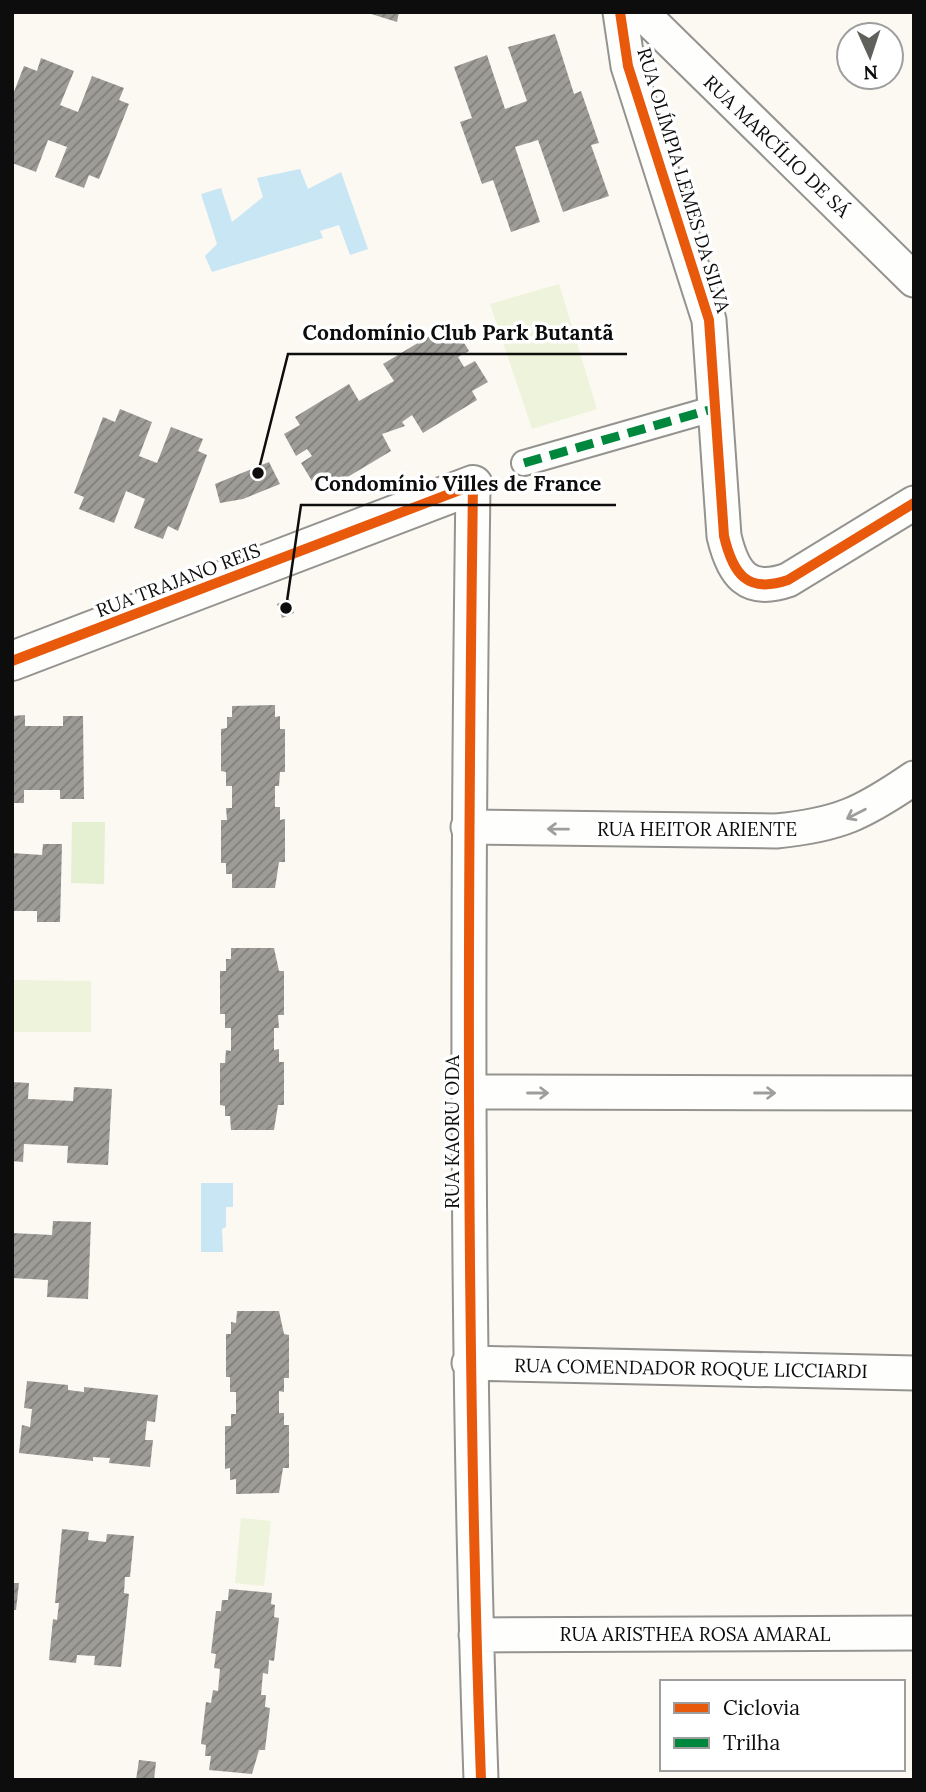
<svg xmlns="http://www.w3.org/2000/svg" width="926" height="1792" font-family="Lora,serif">
<style>
.park{fill:#e4f0d1}
.pitch{fill:#eef4db}
.water{fill:#c8e6f4}
.building{fill:url(#building-hatch)}
.lines{fill:none;stroke-linecap:round;stroke-linejoin:round}
.pedestrian-casing{stroke:#949390;stroke-width:28}
.minor-casing{stroke:#949390;stroke-width:37}
.tertiary-casing{stroke:#949390;stroke-width:42}
.pedestrian{stroke:#fefefd;stroke-width:24}
.minor{stroke:#fefefd;stroke-width:33}
.tertiary{stroke:#fefefd;stroke-width:38}
.quiet{stroke:#00873e;stroke-width:9;stroke-dasharray:18 9;stroke-linecap:butt}
.cycleway-casing{stroke:#fff;stroke-width:15}
.cycleway{stroke:#e8590c;stroke-width:10}
.oneway{stroke:#9e9e9d}
.labels{text-anchor:middle;stroke-width:7;stroke-linejoin:round;paint-order:stroke}
.street-label{font-size:19px;fill:#0d0d0d;stroke:#fff}
.leader{fill:none;stroke:#0d0d0d;stroke-width:2.5}
.callout-dot{fill:#0d0d0d;stroke:#fff;stroke-width:2.5}
.callout-label{font-size:21px;text-anchor:middle;font-weight:bold;fill:#0d0d0d;stroke:#fff;stroke-width:7;stroke-linejoin:round;paint-order:stroke}
</style>
<defs>
<pattern id="building-hatch" width="6" height="6" patternUnits="userSpaceOnUse" patternTransform="scale(1.75)"><rect width="6" height="6" fill="#9e9c97"/><path d="M-1 1l2-2M0 6l6-6M5 7l2-2" fill="none" stroke="#7f7e7a"/></pattern>
</defs>
<rect width="100%" height="100%" fill="#fbf9f1"/>
<path class="park" d="M 72,822 L 105,822 L 104,884 L 71,883 Z"/>
<path class="pitch" d="M 559,284 L 597,409 L 532,429 L 490,304 Z
M 12,980 L 91,981 L 91,1032 L 12,1032 Z
M 241,1518 L 271,1521 L 264,1586 L 235,1583 Z"/>
<path class="water" d="M 300,169 L 308,189 L 341,172 L 368,249 L 350,255 L 339,225 L 320,231 L 323,238 L 212,272 L 205,256 L 217,244 L 201,194 L 221,188 L 232,222 L 263,197 L 257,178 Z
M 201,1183 L 233,1183 L 233,1207 L 226,1207 L 226,1227 L 222,1229 L 223,1252 L 201,1252 Z"/>
<path class="building" d="M 365,12 L 399,12 L 397,22 Z
M 555,34 L 574,94 L 581,91 L 599,143 L 591,145 L 609,196 L 563,212 L 538,140 L 515,147 L 540,222 L 511,232 L 493,180 L 482,184 L 460,122 L 472,118 L 454,67 L 487,55 L 505,109 L 527,101 L 508,47 Z
M 41,58 L 74,71 L 60,105 L 78,112 L 92,76 L 124,88 L 119,100 L 129,104 L 112,147 L 99,179 L 89,175 L 84,188 L 55,177 L 67,147 L 48,140 L 36,172 L 12,163 L 12,97 L 24,66 L 37,71 Z
M 457,331 L 469,351 L 458,357 L 464,367 L 475,361 L 488,382 L 472,391 L 477,400 L 423,433 L 412,415 L 402,422 L 405,426 L 382,434 L 391,451 L 336,484 L 331,476 L 315,486 L 301,463 L 312,456 L 307,449 L 296,456 L 284,434 L 300,425 L 295,417 L 349,384 L 359,401 L 394,381 L 383,364 L 436,332 L 441,340 Z
M 120,409 L 152,422 L 139,456 L 157,463 L 171,427 L 203,439 L 198,451 L 207,455 L 178,531 L 168,526 L 163,539 L 134,528 L 145,499 L 126,491 L 114,523 L 79,509 L 84,497 L 74,493 L 103,417 L 115,422 Z
M 269,462 L 280,484 L 243,499 L 220,503 L 215,484 Z
M 289,599 L 294,613 L 282,618 L 277,604 Z
M 275,705 L 275,717 L 280,716 L 280,729 L 285,729 L 285,772 L 280,772 L 279,786 L 275,786 L 275,807 L 280,807 L 280,820 L 285,819 L 285,862 L 279,862 L 275,888 L 232,888 L 232,874 L 226,874 L 226,863 L 221,863 L 221,820 L 227,820 L 226,808 L 232,808 L 232,786 L 226,786 L 226,772 L 221,771 L 221,729 L 227,728 L 227,717 L 232,717 L 232,706 Z
M 25,715 L 25,726 L 63,726 L 63,716 L 83,716 L 84,799 L 60,799 L 60,790 L 24,790 L 24,803 L 12,803 L 12,716 Z
M 43,844 L 62,844 L 60,922 L 37,922 L 37,911 L 12,911 L 12,853 L 42,855 Z
M 231,948 L 274,948 L 279,971 L 284,971 L 284,1015 L 278,1015 L 279,1028 L 274,1028 L 274,1050 L 279,1049 L 279,1062 L 284,1062 L 284,1105 L 278,1105 L 274,1130 L 231,1130 L 230,1116 L 225,1116 L 225,1106 L 220,1105 L 220,1063 L 225,1063 L 226,1050 L 231,1051 L 231,1028 L 225,1028 L 225,1014 L 220,1014 L 220,971 L 226,971 L 226,959 L 231,959 Z
M 12,1082 L 29,1083 L 28,1099 L 73,1101 L 74,1087 L 112,1089 L 108,1165 L 67,1163 L 68,1146 L 24,1144 L 23,1162 L 12,1161 Z
M 53,1221 L 91,1222 L 88,1299 L 47,1297 L 48,1280 L 12,1278 L 12,1233 L 52,1235 Z
M 237,1311 L 279,1311 L 284,1334 L 289,1335 L 289,1378 L 284,1378 L 284,1392 L 279,1391 L 279,1413 L 284,1413 L 284,1425 L 289,1425 L 289,1468 L 283,1468 L 279,1493 L 236,1494 L 236,1479 L 230,1480 L 230,1468 L 225,1469 L 225,1426 L 231,1426 L 231,1414 L 236,1414 L 236,1392 L 230,1392 L 230,1377 L 226,1377 L 226,1334 L 231,1334 L 231,1322 L 236,1323 Z
M 27,1381 L 68,1385 L 68,1390 L 84,1392 L 84,1387 L 158,1395 L 155,1422 L 147,1421 L 145,1440 L 153,1440 L 150,1467 L 109,1463 L 110,1458 L 93,1457 L 93,1461 L 19,1453 L 22,1425 L 30,1427 L 32,1409 L 24,1408 Z
M 62,1529 L 89,1532 L 88,1540 L 106,1542 L 107,1534 L 134,1536 L 130,1577 L 125,1577 L 124,1593 L 129,1594 L 121,1667 L 94,1665 L 95,1656 L 77,1655 L 76,1663 L 49,1660 L 53,1619 L 57,1620 L 59,1603 L 55,1603 Z
M 12,1583 L 19,1583 L 16,1610 L 12,1610 Z
M 229,1589 L 272,1593 L 271,1604 L 275,1605 L 274,1617 L 279,1618 L 274,1661 L 269,1660 L 268,1674 L 263,1673 L 261,1695 L 266,1695 L 265,1707 L 270,1708 L 265,1750 L 259,1750 L 252,1774 L 209,1770 L 211,1756 L 205,1756 L 206,1745 L 201,1744 L 206,1702 L 211,1703 L 213,1690 L 218,1691 L 220,1669 L 214,1668 L 216,1654 L 211,1653 L 216,1611 L 221,1611 L 222,1600 L 228,1600 Z
M 139,1760 L 156,1762 L 154,1780 L 136,1780 Z"/>
<g class="lines">
<g class="pedestrian-casing">
<path id="pedestrian" d="M 524,463 L 716,408"/>
</g>
<g class="minor-casing">
<path id="minor" d="M 620,12 L 628,66 L 709,320 L 724,536 C 733,574 747,594 788,580 L 914,503
M 641,12 L 914,280
M 473,485 C 467,917 466,1348 481,1780
M 468,827 L 776,831 C 839,825 863,813 914,778
M 469,1092 L 914,1093
M 469,1363 L 914,1373
M 476,1635 L 914,1633"/>
</g>
<g class="tertiary-casing">
<path id="tertiary" d="M 12,661 L 473,485"/>
</g>
<use href="#pedestrian" class="pedestrian"/>
<use href="#minor" class="minor"/>
<use href="#tertiary" class="tertiary"/>
<path class="quiet" d="M 524,463 L 716,408"/>
<g class="cycleway-casing">
<path id="cycleway" d="M 620,12 L 628,66 L 709,320 L 724,536 C 733,574 747,594 788,580 L 914,503
M 12,661 L 473,485 C 467,917 466,1348 481,1780"/>
</g>
<use href="#cycleway" class="cycleway"/>
</g>
<defs><path id="oneway-shaft" d="M-6 0H5M1.5-3L5.5 0L1.5 3" fill="none" stroke-width="1.6" stroke-linecap="round" stroke-linejoin="round" transform="scale(1.75)"/></defs>
<g class="oneway">
<use href="#oneway-shaft" transform="translate(856 814) rotate(153)"/>
<use href="#oneway-shaft" transform="translate(558 829) rotate(-179)"/>
<use href="#oneway-shaft" transform="translate(538 1093)"/>
<use href="#oneway-shaft" transform="translate(765 1093)"/>
</g>
<g class="labels">
<g class="street-label">
<text transform="translate(777 146) rotate(44)" y="7">RUA MARCÍLIO DE SÁ</text>
<text transform="translate(684 180) rotate(73)" y="7">RUA OLÍMPIA LEMES DA SILVA</text>
<text transform="translate(178 580) rotate(-21)" y="7">RUA TRAJANO REIS</text>
<text x="697" y="836">RUA HEITOR ARIENTE</text>
<text transform="translate(452 1132) rotate(-90)" y="7">RUA KAORU ODA</text>
<text transform="translate(691 1368) rotate(1)" y="7">RUA COMENDADOR ROQUE LICCIARDI</text>
<text x="695" y="1641">RUA ARISTHEA ROSA AMARAL</text>
</g>
</g>
<path class="leader" d="M258 473L288 354H627M286 608L301 505H616"/>
<g class="callout-dot">
<circle cx="258" cy="473" r="7"/>
<circle cx="286" cy="608" r="7"/>
</g>
<g class="callout-label">
<text x="458" y="340">Condomínio Club Park Butantã</text>
<text x="458" y="491">Condomínio Villes de France</text>
</g>
<rect width="926" height="1792" fill="none" stroke="#0d0d0d" stroke-width="28"/>
<rect x="660" y="1680" width="245" height="91" fill="#ffffff" stroke="#9e9e9e" stroke-width="2"/>
<rect x="674" y="1703" width="35" height="10" fill="#e8590c" stroke="#9e9e9e" stroke-width="2"/>
<text x="723" y="1715" font-size="21" fill="#0d0d0d">Ciclovia</text>
<rect x="674" y="1738" width="35" height="10" fill="#00873e" stroke="#9e9e9e" stroke-width="2"/>
<text x="723" y="1750" font-size="21" fill="#0d0d0d">Trilha</text>
<g transform="translate(870 56) rotate(177)"><circle r="33" fill="#ffffff" stroke="#9e9e9e" stroke-width="2"/>
<path d="M0-5L12 26L0 18L-12 26Z" fill="#60605d"/>
<text y="-10" font-size="19" font-weight="bold" text-anchor="middle" fill="#0d0d0d">N</text>
</g>
</svg>
